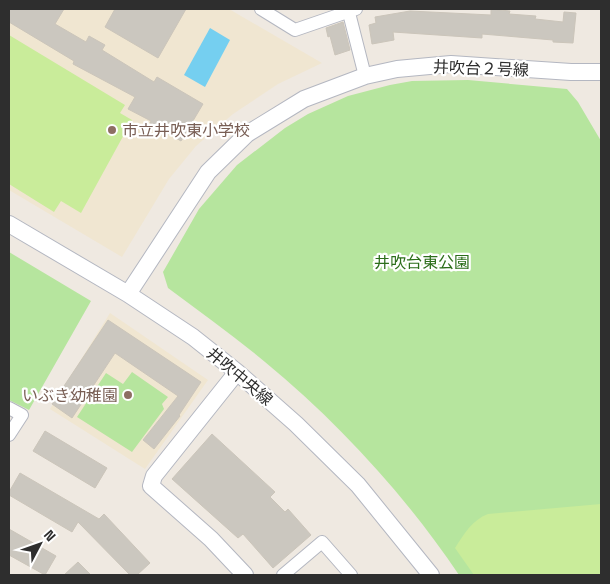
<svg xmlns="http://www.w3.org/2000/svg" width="610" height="584" font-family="'Space Grotesk','Noto Sans JP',sans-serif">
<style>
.education{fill:#f0e6d1}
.green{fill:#b6e59e}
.pitch{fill:#c9ec9a}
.water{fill:#75cff0}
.building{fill:#cbc7bf;stroke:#cbc5ba}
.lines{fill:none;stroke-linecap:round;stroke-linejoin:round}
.minor-casing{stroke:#b4b7c1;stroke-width:14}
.tertiary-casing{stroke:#b4b7c1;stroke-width:18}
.minor{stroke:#fff;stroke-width:12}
.tertiary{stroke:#fff;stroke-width:16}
.education-dot{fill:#8d6e63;stroke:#fff;stroke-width:2}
.labels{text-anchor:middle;stroke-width:4.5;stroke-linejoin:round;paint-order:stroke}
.street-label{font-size:16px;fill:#2e2e2e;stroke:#fff}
.education-label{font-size:16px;fill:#785e54;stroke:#fff;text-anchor:start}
.park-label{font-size:16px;fill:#2c6e1b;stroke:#fff}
</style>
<rect width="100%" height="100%" fill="#efe9e1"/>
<path class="education" d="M 9,9 L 229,9 L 322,63 L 278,84 L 233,114 L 196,146 L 169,179 L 122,257 L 9,190 Z
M 110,313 L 208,380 L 145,469 L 50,409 Z"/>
<path class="green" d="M 468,80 L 567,89 L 578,102 L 601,141 L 601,575 L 459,575 C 405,495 339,423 265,362 C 234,336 200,312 168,288 L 163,272 L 199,209 L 237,165 L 285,128 L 308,114 L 348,96 L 390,85 L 412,81 Z
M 9,252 L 91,301 L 29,410 L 9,400 Z
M 132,372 L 168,397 L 162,404 L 164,409 L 132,452 L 77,417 L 106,373 L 123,384 Z"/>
<path class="pitch" d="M 9,35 L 125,105 L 120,113 L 132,120 L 81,213 L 61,201 L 54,212 L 9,184 Z
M 601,504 L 601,575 L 474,575 L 455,548 C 464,534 472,520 488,514 Z"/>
<path class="water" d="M 210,28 L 230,40 L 205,87 L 184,75 Z"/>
<path class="building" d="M 9,9 L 64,9 L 55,24 L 86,42 L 89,36 L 105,45 L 102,50 L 154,82 L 157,77 L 203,104 L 181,141 L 150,123 L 151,121 L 128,109 L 135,97 L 73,64 L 74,61 L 9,22 Z
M 115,9 L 186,9 L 158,58 L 105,27 Z
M 491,9 L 510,11 L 509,14 L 536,16 L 535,19 L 563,22 L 564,12 L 576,13 L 573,43 L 553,42 L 553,40 L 482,34 L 482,38 L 393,32 L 394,40 L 372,44 L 369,25 L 376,23 L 375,17 L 410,11 L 491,15 Z
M 343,22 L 350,50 L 335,55 L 330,36 L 328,37 L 326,28 Z
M 108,320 L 201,382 L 179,415 L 180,416 L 154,449 L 143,440 L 178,396 L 115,353 L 72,418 L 52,404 Z
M 45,431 L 107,468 L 95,488 L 33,451 Z
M 212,434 L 275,492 L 270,497 L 285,512 L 288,509 L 311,535 L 273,568 L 243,534 L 238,538 L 172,479 Z
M 20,473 L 99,519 L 104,514 L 150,563 L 137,575 L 130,575 L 78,522 L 72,532 L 9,495 L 9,492 Z
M 9,529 L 56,556 L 45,575 L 9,555 Z
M 78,562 L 91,575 L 64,575 Z"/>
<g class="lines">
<g class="minor-casing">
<path id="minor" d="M 261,9 L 295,30 L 356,9
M 348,9 L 365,76
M 9,408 L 22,415 L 9,435
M 283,575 L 322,542 L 351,575"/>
</g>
<g class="tertiary-casing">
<path id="tertiary" d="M 9,224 L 128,294 L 193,337 L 237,372 L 296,424 L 358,485 L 431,575
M 128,294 L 208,172 L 247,134 L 304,99 L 365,76 L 397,69 L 451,64 L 571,72 L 601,72
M 237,372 L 154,476 L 151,486 L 211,539 L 245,575"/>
</g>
<use href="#minor" class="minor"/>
<use href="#tertiary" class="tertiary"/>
</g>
<g class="education-dot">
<circle cx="112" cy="130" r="5"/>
<circle cx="128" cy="395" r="5"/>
</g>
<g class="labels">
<g class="street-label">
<text transform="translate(481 68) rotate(2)" y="6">井吹台２号線</text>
<text transform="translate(240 376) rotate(40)" y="6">井吹中央線</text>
</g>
<g class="education-label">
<text x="122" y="136">市立井吹東小学校</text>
<text x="118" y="401" text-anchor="end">いぶき幼稚園</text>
</g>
<g class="park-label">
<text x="422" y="268">井吹台東公園</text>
</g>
</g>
<rect width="610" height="584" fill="none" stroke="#2e2e2e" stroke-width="20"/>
<g transform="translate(40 544) rotate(49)" stroke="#ffffff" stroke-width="4" paint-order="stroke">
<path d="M0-4L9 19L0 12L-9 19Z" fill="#2e2e2e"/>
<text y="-8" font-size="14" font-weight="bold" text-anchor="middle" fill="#2e2e2e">N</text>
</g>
</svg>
